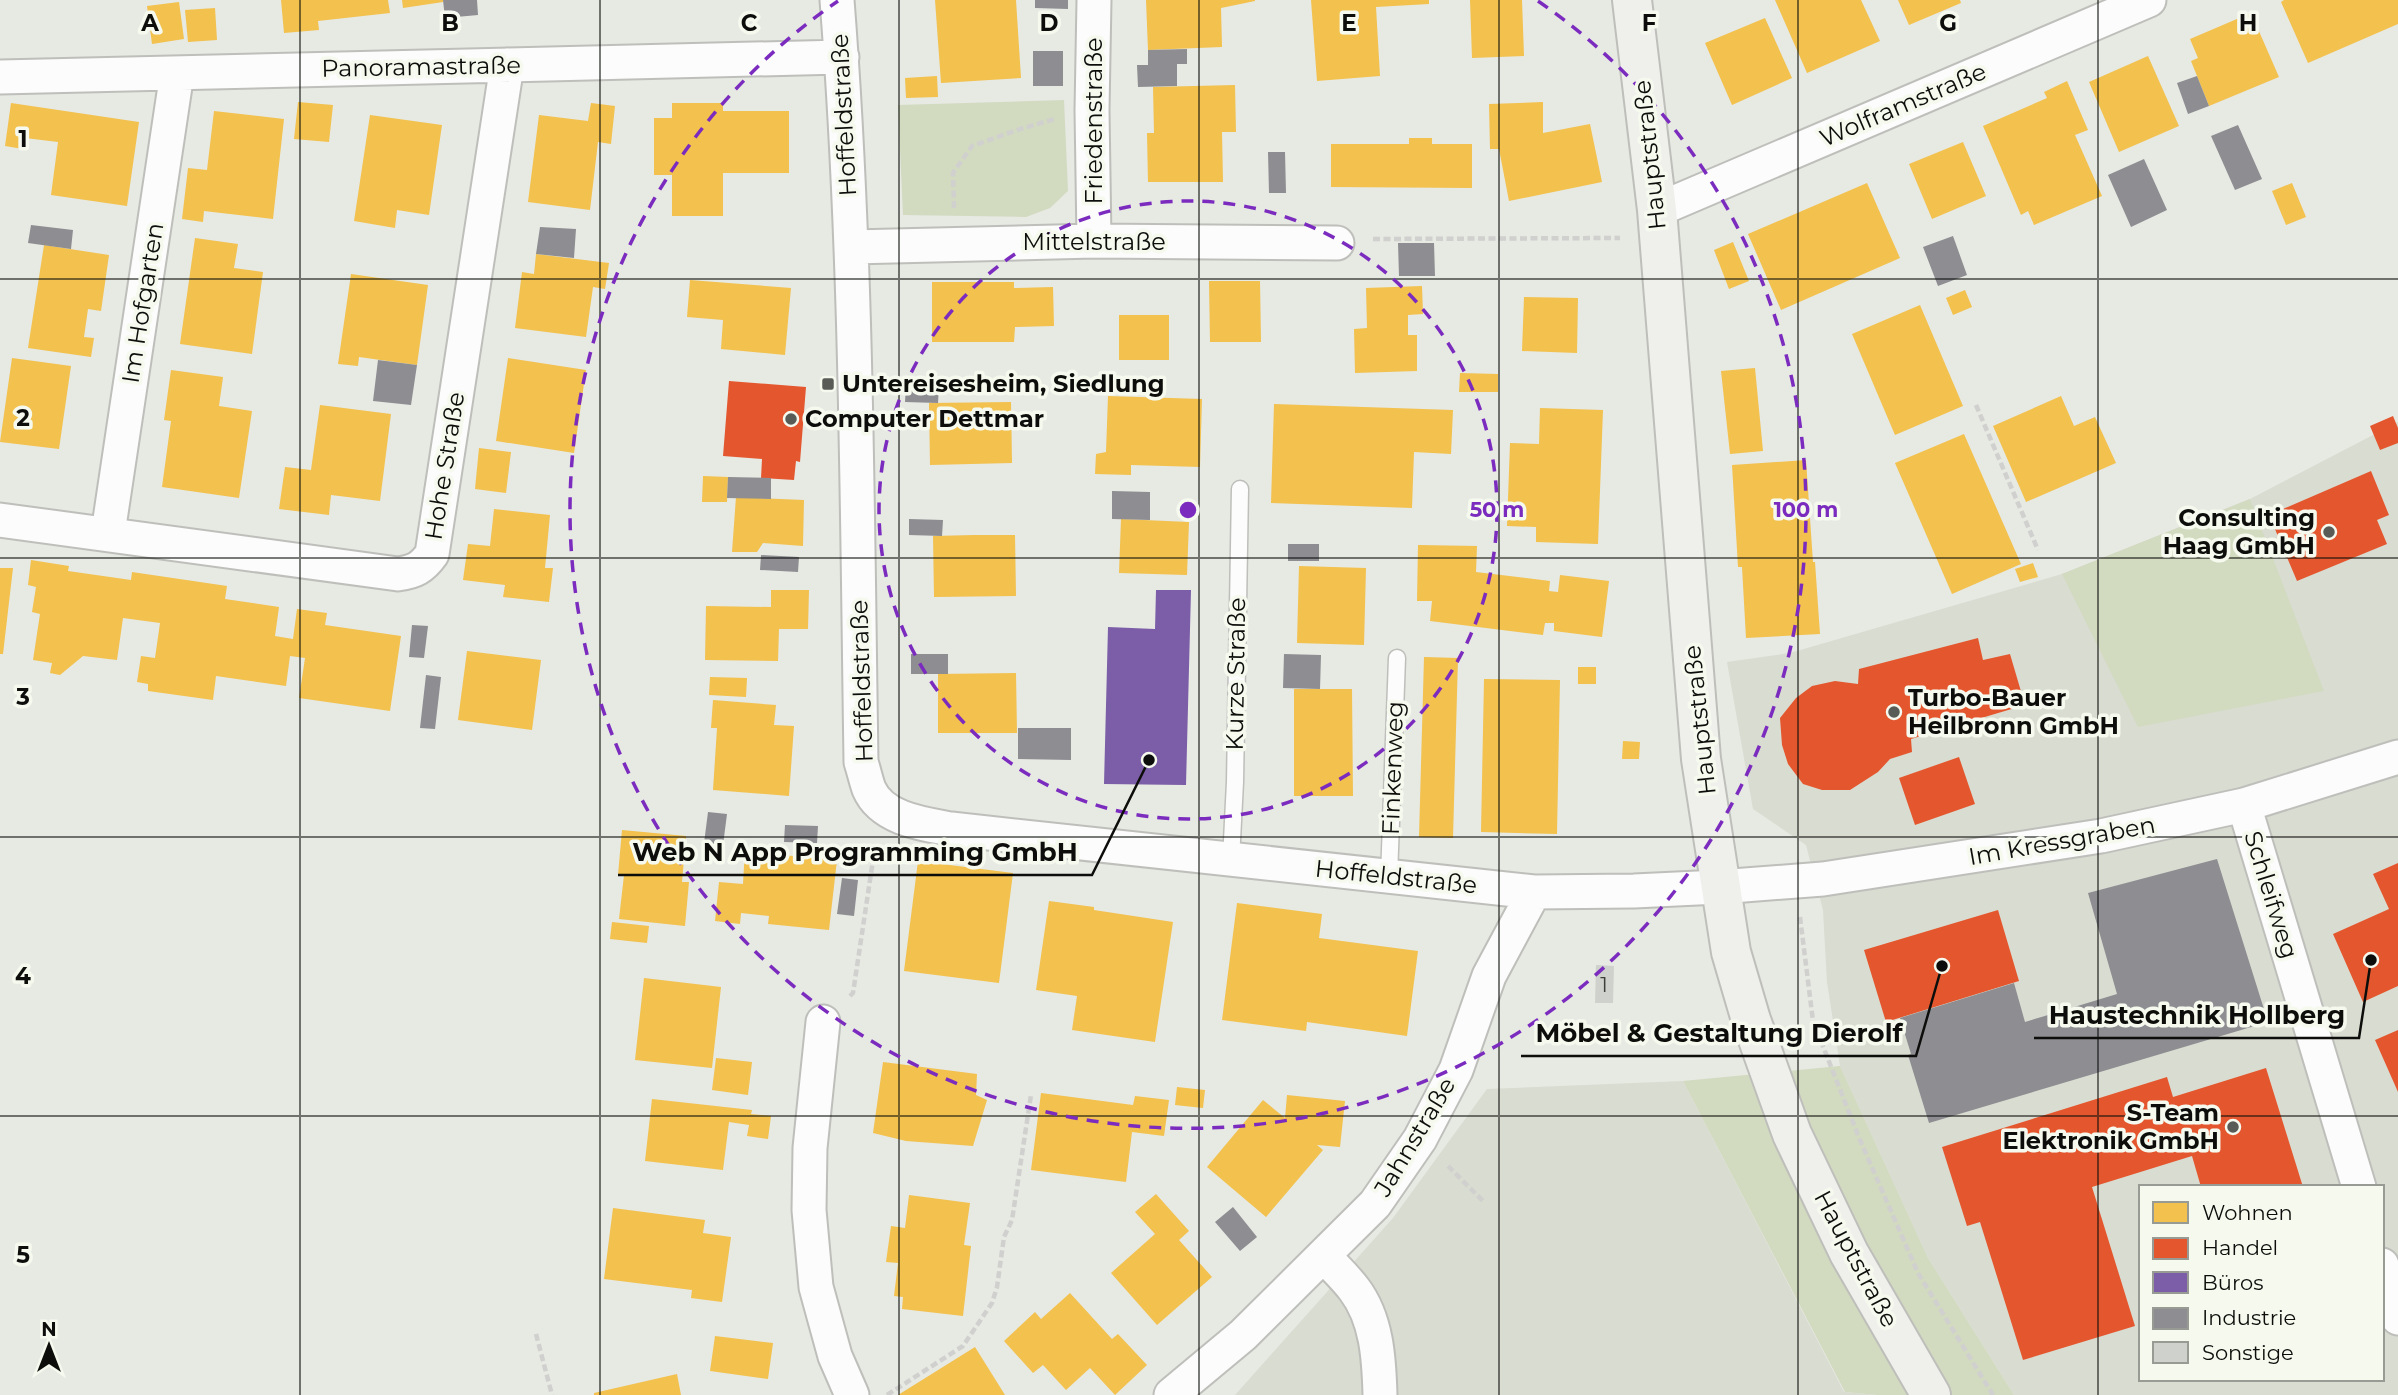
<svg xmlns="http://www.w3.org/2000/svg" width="2398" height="1395" font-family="Montserrat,sans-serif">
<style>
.built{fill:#d9dcd1;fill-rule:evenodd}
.green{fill:#d2dac0}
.homes{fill:#f2c14e}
.shops{fill:#e4572e}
.offices{fill:#7b5ea7}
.industry{fill:#8d8d92}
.building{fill:#cfd1cc}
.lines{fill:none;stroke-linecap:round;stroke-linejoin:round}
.lane-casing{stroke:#bebfbb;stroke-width:19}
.street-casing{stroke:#bebfbb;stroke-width:37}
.secondary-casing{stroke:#bebfbb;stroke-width:42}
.path{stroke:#d0d0cf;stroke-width:4.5;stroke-dasharray:7 3.5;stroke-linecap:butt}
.lane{stroke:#fbfcfb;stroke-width:16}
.street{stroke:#fbfcfb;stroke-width:33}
.secondary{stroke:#efefec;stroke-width:38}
.grid{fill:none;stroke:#0d0e0b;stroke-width:2;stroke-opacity:0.55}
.ring{fill:none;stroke:#7b2cbf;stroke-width:3.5;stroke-dasharray:12 9}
.poi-dot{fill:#595b57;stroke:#f5f9ee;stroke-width:2.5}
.labels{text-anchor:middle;stroke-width:7;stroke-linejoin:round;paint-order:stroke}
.number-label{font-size:21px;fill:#3e3f3b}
.street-label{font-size:24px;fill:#0d0e0b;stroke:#f5f9ee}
.poi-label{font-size:24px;font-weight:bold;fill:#0d0e0b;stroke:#f5f9ee;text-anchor:start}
.grid-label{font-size:23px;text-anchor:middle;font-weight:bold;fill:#0d0e0b;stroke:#f5f9ee;stroke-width:7;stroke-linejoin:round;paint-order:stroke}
.centre{fill:#7b2cbf;stroke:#f5f9ee;stroke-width:3.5}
.ring-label{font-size:21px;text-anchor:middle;font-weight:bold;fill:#7b2cbf;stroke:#f5f9ee;stroke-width:7;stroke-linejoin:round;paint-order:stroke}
.leader{fill:none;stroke:#0d0e0b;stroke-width:2.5}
.callout-dot{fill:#0d0e0b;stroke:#f5f9ee;stroke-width:2.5}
.callout-label{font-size:26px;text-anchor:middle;font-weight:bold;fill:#0d0e0b;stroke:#f5f9ee;stroke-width:7;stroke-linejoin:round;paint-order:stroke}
</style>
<rect width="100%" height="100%" fill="#e7e9e3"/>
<path class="built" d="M 2398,422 L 2398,1395 L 2014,1395 L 1928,1258 L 1840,1066 L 1827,982 L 1823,910 L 1806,845 L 1753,809 L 1727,662 L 1790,653 L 2062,574 L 2250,499 ZM 2141,1187 L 2382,1187 L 2382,1379 L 2141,1379 Z
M 1683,1081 L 1844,1392 L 1878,1395 L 1235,1395 L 1393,1218 L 1487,1089 Z"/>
<path class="green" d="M 1064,100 L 1068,191 L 1050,208 L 1026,217 L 903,215 L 898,105 Z
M 2250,499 L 2324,691 L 2138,727 L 2062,574 Z
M 1840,1066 L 1928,1258 L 2014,1395 L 1878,1395 L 1845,1392 L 1683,1081 Z"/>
<path class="homes" d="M 281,0 L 388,0 L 390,13 L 318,21 L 319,30 L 284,33 Z
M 402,0 L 443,0 L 443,2 L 403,8 Z
M 935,0 L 1016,0 L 1021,78 L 941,83 Z
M 1146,0 L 1255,0 L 1255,1 L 1221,8 L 1222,47 L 1148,50 Z
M 1311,0 L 1429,0 L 1429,4 L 1376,7 L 1380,76 L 1317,81 Z
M 1470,0 L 1522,0 L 1524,56 L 1472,58 Z
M 1775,0 L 1861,0 L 1880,41 L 1807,73 Z
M 1898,0 L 1960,0 L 1961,3 L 1909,25 Z
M 2284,0 L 2398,0 L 2398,24 L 2308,63 L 2281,2 Z
M 179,2 L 184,39 L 152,44 L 147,6 Z
M 215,8 L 217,40 L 188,42 L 185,10 Z
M 2251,13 L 2279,77 L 2209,106 L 2191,61 L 2198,58 L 2190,39 Z
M 1765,18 L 1792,78 L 1732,105 L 1705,43 Z
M 2148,56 L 2179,126 L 2119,152 L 2089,82 Z
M 937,76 L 938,97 L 906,98 L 905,78 Z
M 2067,81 L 2088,130 L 2075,135 L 2102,196 L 2034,225 L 2028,211 L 2021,215 L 1983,126 L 2047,98 L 2044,92 Z
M 1235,85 L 1236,132 L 1222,132 L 1223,182 L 1148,182 L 1147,133 L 1154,133 L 1153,87 Z
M 298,102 L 333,105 L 329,142 L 294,139 Z
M 1543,102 L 1543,133 L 1590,124 L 1602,182 L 1509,201 L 1499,149 L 1490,149 L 1489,104 Z
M 11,103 L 139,122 L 127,206 L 51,195 L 58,142 L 25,138 L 23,149 L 5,146 Z
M 591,103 L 615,106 L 611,144 L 598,142 L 590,210 L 528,202 L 539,115 L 588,121 Z
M 672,103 L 723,103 L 723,111 L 789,111 L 789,173 L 723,173 L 723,216 L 672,216 L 672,175 L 654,175 L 654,118 L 672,118 Z
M 214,111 L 284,119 L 273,219 L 204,211 L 203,222 L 182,219 L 188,168 L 207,170 Z
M 370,115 L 442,125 L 429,215 L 397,210 L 395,228 L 354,221 Z
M 1409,138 L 1432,138 L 1432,144 L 1472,144 L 1472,188 L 1331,187 L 1331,144 L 1409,144 Z
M 1963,142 L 1986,196 L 1932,219 L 1909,164 Z
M 1867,183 L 1900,258 L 1781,310 L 1748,234 Z
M 2292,183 L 2306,217 L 2286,225 L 2272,191 Z
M 195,238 L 238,244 L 234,268 L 263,272 L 252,354 L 180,344 Z
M 1733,242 L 1749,281 L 1729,289 L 1714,250 Z
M 44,245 L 109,255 L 101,311 L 88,309 L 84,337 L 94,338 L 91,357 L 28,348 Z
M 536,254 L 609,263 L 605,289 L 593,287 L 586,337 L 515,328 L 522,272 L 534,274 Z
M 351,274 L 428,285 L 417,365 L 359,357 L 358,366 L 338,364 Z
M 690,280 L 791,288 L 785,355 L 721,349 L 723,320 L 687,317 Z
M 1209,281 L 1260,281 L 1261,342 L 1210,342 Z
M 932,282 L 1014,282 L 1014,288 L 1053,287 L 1054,326 L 1015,327 L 1014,342 L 932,342 Z
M 1422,286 L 1423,314 L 1408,315 L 1408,335 L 1417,335 L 1417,371 L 1355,373 L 1354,329 L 1367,328 L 1366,288 Z
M 1965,290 L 1972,307 L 1953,315 L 1946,298 Z
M 1524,297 L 1578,298 L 1577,353 L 1522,351 Z
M 1920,305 L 1963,406 L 1895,435 L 1852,334 Z
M 1119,315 L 1169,315 L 1169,360 L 1119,360 Z
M 12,358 L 71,366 L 59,449 L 0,442 Z
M 508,358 L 586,370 L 574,453 L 496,441 Z
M 1755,368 L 1763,451 L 1730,454 L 1721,371 Z
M 171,370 L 223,377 L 219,406 L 252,411 L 239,498 L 162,487 L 171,421 L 164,420 Z
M 1460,373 L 1498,374 L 1498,392 L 1459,392 Z
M 1108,396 L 1202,399 L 1200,467 L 1131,465 L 1131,475 L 1095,474 L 1096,454 L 1106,452 Z
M 2061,396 L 2074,426 L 2095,417 L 2116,463 L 2026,502 L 1993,426 Z
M 1011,402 L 1012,463 L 930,465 L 929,403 Z
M 1274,404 L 1453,410 L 1451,454 L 1414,452 L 1412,508 L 1271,503 Z
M 320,405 L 391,414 L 380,501 L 331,495 L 329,515 L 279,509 L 285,467 L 311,470 Z
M 1540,408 L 1603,410 L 1598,544 L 1536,542 L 1536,527 L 1507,526 L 1510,443 L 1539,444 Z
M 1964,434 L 2021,564 L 1952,594 L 1895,463 Z
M 479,448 L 511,452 L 506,493 L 475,489 Z
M 1806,460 L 1813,562 L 1815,562 L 1820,634 L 1746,638 L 1742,567 L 1738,567 L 1732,465 Z
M 703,476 L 728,477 L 727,502 L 702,502 Z
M 736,497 L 804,500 L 803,546 L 763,543 L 757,552 L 732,552 Z
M 494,509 L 550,515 L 545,568 L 553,568 L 549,602 L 503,597 L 505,585 L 463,580 L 468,544 L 490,546 Z
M 1121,519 L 1189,522 L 1187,575 L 1119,573 Z
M 974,535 L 1015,535 L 1016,596 L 934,597 L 933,536 Z
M 1418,545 L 1477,546 L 1476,572 L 1550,581 L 1549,591 L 1558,592 L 1560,575 L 1609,581 L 1602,637 L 1554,631 L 1554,623 L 1545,623 L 1543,635 L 1430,621 L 1432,601 L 1417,601 Z
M 31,560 L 69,566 L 68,571 L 131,580 L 132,572 L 227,586 L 225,599 L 279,607 L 275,636 L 293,639 L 297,609 L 327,613 L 325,625 L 401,636 L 390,711 L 299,698 L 305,658 L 290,656 L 286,686 L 216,676 L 213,700 L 148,691 L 148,684 L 137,682 L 141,656 L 155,658 L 160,623 L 123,618 L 117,660 L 83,656 L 60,675 L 50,673 L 52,663 L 33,660 L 40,614 L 32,612 L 36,587 L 28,585 Z
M 2033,563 L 2038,577 L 2020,582 L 2015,569 Z
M 1299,566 L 1366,568 L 1364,645 L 1297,643 Z
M 0,568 L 13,568 L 3,654 L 0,654 Z
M 771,590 L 809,590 L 808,629 L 779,629 L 778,661 L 705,660 L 706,606 L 771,607 Z
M 467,651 L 541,660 L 532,730 L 458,720 Z
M 1424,657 L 1458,658 L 1453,838 L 1419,837 Z
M 1578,667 L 1596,667 L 1596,684 L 1578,684 Z
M 1016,673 L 1017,733 L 938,733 L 938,674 Z
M 710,677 L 747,678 L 746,697 L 709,695 Z
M 1484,679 L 1560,680 L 1557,834 L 1481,832 Z
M 1294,689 L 1352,689 L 1353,796 L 1294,796 Z
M 713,700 L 776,705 L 774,725 L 794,726 L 789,796 L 713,790 L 717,728 L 711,728 Z
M 1623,741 L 1640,742 L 1639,759 L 1622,759 Z
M 622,830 L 686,836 L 682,882 L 689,882 L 685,926 L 619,919 L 624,875 L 618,875 Z
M 745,849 L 782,855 L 837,860 L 829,930 L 768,924 L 769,916 L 741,913 L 740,924 L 715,921 L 719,882 L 743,884 Z
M 918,861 L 1013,873 L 999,983 L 904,971 Z
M 1049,901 L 1094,907 L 1094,910 L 1173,922 L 1155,1042 L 1072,1030 L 1077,996 L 1036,990 Z
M 1237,903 L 1322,914 L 1319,938 L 1418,951 L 1407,1036 L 1307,1022 L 1306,1031 L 1222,1020 Z
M 612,922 L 649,926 L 647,943 L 610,939 Z
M 644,978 L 721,987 L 712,1068 L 635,1060 Z
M 716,1058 L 752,1062 L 748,1095 L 712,1090 Z
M 883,1062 L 977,1074 L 976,1095 L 987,1100 L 973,1146 L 906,1141 L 873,1133 Z
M 1177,1087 L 1205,1090 L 1203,1108 L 1175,1105 Z
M 1041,1093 L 1133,1105 L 1135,1096 L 1169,1100 L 1164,1136 L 1132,1132 L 1126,1182 L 1031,1170 Z
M 1287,1095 L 1345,1101 L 1340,1147 L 1317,1145 L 1323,1150 L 1266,1217 L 1207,1167 L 1263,1100 L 1285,1118 Z
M 652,1099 L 752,1110 L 751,1114 L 771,1116 L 768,1139 L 747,1136 L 749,1125 L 729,1122 L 723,1170 L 645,1161 Z
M 1156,1194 L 1189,1231 L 1179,1240 L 1212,1277 L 1157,1325 L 1111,1273 L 1155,1234 L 1135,1212 Z
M 909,1195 L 970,1203 L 964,1245 L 971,1246 L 963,1316 L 902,1309 L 903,1297 L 894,1296 L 898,1263 L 886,1262 L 891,1226 L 905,1228 Z
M 613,1208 L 705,1220 L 703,1233 L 731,1237 L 722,1302 L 691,1298 L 692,1290 L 604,1279 Z
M 1070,1293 L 1112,1339 L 1118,1334 L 1147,1365 L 1115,1395 L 1090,1368 L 1066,1390 L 1043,1365 L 1033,1373 L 1004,1341 L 1035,1312 L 1041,1319 Z
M 715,1336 L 773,1343 L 768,1379 L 710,1371 Z
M 975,1347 L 1005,1395 L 898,1395 Z
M 677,1374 L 681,1395 L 594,1395 L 594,1393 Z"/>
<path class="shops" d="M 729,381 L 806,387 L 800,462 L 796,461 L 794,480 L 761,478 L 762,459 L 723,456 Z
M 2393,416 L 2398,428 L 2398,443 L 2380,450 L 2370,426 Z
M 2371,471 L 2389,515 L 2377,520 L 2387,544 L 2297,581 L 2269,515 Z
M 1978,638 L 1983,660 L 2010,654 L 2025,705 L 1911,739 L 1912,752 L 1890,759 L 1878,772 L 1850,790 L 1822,790 L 1803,784 L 1788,764 L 1782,745 L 1780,718 L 1796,698 L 1812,686 L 1835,681 L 1858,684 L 1859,669 Z
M 1959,757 L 1975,804 L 1915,825 L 1899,778 Z
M 2398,863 L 2398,986 L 2363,1002 L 2333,934 L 2389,909 L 2373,874 Z
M 1998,910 L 2019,981 L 1886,1022 L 1864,950 Z
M 2398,1030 L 2398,1092 L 2375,1040 Z
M 2266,1068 L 2303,1187 L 2201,1187 L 2192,1156 L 2092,1187 L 2135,1326 L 2023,1360 L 1980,1222 L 1967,1226 L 1942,1147 L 2167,1077 L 2173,1097 Z"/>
<path class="offices" d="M 1156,590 L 1191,590 L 1186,785 L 1104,784 L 1108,627 L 1155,629 Z"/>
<path class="industry" d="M 443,0 L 477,0 L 478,15 L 445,18 Z
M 1035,0 L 1068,0 L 1068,9 L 1035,8 Z
M 1187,49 L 1187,64 L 1177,64 L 1177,86 L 1138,87 L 1137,65 L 1148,65 L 1148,50 Z
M 1033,51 L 1063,51 L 1063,86 L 1033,86 Z
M 2197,76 L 2209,106 L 2188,114 L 2177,83 Z
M 2238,125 L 2262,179 L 2235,190 L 2211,136 Z
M 1268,152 L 1285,152 L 1286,193 L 1269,193 Z
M 2144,159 L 2167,210 L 2131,227 L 2108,175 Z
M 31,225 L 73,230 L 71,249 L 28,243 Z
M 540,227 L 576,229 L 574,258 L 536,254 Z
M 1953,236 L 1967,275 L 1938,286 L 1923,247 Z
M 1398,243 L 1434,243 L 1435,276 L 1399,276 Z
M 378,360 L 417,365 L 411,405 L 373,401 Z
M 906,386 L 939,386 L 938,403 L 905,402 Z
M 728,477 L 771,478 L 771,499 L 727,498 Z
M 1112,491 L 1150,492 L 1150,520 L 1112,519 Z
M 909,519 L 943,520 L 942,536 L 909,535 Z
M 1288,544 L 1319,544 L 1319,561 L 1288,561 Z
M 761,555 L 799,557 L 798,572 L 760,570 Z
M 412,625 L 428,626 L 424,658 L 409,657 Z
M 911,654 L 948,654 L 948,674 L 911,674 Z
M 1284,654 L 1321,655 L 1320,689 L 1283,688 Z
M 426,675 L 441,677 L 435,729 L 420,728 Z
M 1018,728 L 1071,728 L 1071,760 L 1018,759 Z
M 708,812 L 727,814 L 722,853 L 703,851 Z
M 785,825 L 818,826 L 817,843 L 784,842 Z
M 2217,859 L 2268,1022 L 1929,1123 L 1908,1055 L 1911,1054 L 1900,1018 L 2014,983 L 2025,1022 L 2117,994 L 2088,893 Z
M 842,878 L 858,880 L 854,916 L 837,914 Z
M 1233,1207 L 1257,1237 L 1240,1251 L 1215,1222 Z"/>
<path class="building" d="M 1596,965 L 1614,966 L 1613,1003 L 1595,1003 Z"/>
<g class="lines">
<g class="lane-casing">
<path id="lane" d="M 1231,860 L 1235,782 L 1240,489
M 1389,877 L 1397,658"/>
</g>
<g class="street-casing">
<path id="street" d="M 837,0 C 857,254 857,508 861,762 C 864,771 866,781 869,789 C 882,819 923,824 951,829 L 1534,892 L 1634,891 L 1719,887 L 1823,879 L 2101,836 L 2244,805 L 2398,757
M 0,77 L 842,57
M 1657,210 L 2149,0
M 1094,241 L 1092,110 L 1094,0
M 852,247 L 1094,241 L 1337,243
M 0,520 L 398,574 C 414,572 422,568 432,554 L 507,65
M 108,533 L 177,73
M 2244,805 L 2359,1187
M 823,1022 L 810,1148 L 809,1210 L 816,1287 L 835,1356 L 852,1395
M 1324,1256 C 1334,1267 1345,1277 1354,1289 C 1377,1319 1379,1359 1380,1395
M 2382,1265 L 2398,1318
M 1171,1395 L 1243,1335 L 1375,1204 L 1420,1139 L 1456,1070 L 1489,976 L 1534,892"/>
</g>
<g class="secondary-casing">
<path id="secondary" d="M 1632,0 L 1657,210 L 1701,759 L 1731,952 L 1751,1020 L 1792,1134 L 1849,1253 L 1931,1395"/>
</g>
<path class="path" d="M 954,208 L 953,173 L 972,146 L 1020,129 L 1055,119
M 1373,239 L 1620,238
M 1976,405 L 2038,550
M 1800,917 L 1813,1021 L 1860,1140 L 1918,1273 L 1993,1395
M 850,996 L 853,993 L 875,847
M 1448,1166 L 1485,1203
M 536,1334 L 552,1395
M 887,1395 L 963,1346 L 992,1303 L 997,1287 L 1004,1237 L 1012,1220 L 1031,1095"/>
<use href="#lane" class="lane"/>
<use href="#street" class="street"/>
<use href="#secondary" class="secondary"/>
</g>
<path class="grid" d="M 300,0 L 300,1395M 600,0 L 600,1395M 899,0 L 899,1395M 1199,0 L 1199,1395M 1499,0 L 1499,1395M 1798,0 L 1798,1395M 2098,0 L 2098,1395M 0,279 L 2398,279M 0,558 L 2398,558M 0,837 L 2398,837M 0,1116 L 2398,1116"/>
<g class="ring">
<circle cx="1188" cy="510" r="309"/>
<path d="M1538 1A618 618 0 1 1 838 1"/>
</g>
<g class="poi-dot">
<rect x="821" y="377" width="14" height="14" rx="3.5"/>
<circle cx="791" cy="419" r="7"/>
<circle cx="2329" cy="532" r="7"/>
<circle cx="1894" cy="712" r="7"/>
<circle cx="2233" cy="1127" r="7"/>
</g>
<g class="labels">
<g class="number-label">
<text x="1604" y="992">1</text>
</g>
<g class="street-label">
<text transform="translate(421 67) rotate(-1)" y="8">Panoramastraße</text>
<text transform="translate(1903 105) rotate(-23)" y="8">Wolframstraße</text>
<text transform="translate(844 115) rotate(-93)" y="8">Hoffeldstraße</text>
<text transform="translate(1094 121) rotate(-90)" y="8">Friedenstraße</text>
<text transform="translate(1650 155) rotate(-96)" y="8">Hauptstraße</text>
<text x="1094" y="250">Mittelstraße</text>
<text transform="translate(143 303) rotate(-81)" y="8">Im Hofgarten</text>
<text transform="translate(445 466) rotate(-81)" y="8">Hohe Straße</text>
<text transform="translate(1236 674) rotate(-89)" y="8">Kurze Straße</text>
<text transform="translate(862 681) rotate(-92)" y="8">Hoffeldstraße</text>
<text transform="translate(1700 720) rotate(-96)" y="8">Hauptstraße</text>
<text transform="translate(1393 768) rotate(-88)" y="8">Finkenweg</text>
<text transform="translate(2062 841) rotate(-10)" y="8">Im Kressgraben</text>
<text transform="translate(1396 877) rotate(6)" y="8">Hoffeldstraße</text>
<text transform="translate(2271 895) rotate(73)" y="8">Schleifweg</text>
<text transform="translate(1415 1137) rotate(-59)" y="8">Jahnstraße</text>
<text transform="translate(1856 1259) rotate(62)" y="8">Hauptstraße</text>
</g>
<g class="poi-label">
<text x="842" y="392">Untereisesheim, Siedlung</text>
<text x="805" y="427">Computer Dettmar</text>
<text x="2315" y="526" text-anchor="end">Consulting<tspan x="2315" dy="28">Haag GmbH</tspan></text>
<text x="1908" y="706">Turbo-Bauer<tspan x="1908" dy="28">Heilbronn GmbH</tspan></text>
<text x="2219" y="1121" text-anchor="end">S-Team<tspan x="2219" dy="28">Elektronik GmbH</tspan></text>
</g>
</g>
<g class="grid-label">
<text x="150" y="31">A</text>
<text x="450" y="31">B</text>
<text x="749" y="31">C</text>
<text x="1049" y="31">D</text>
<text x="1349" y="31">E</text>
<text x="1649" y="31">F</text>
<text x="1948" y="31">G</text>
<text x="2248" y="31">H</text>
<text x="23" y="147">1</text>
<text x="23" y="426">2</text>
<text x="23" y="705">3</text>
<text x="23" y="984">4</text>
<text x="23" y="1263">5</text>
</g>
<circle cx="1188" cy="510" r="10" class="centre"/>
<g class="ring-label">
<text x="1497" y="517">50 m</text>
<text x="1806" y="517">100 m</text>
</g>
<path class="leader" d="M1149 760L1092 875H618M2371 960L2359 1038H2034M1942 966L1916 1056H1521"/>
<g class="callout-dot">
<circle cx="1149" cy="760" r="7"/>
<circle cx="2371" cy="960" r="7"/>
<circle cx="1942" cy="966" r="7"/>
</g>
<g class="callout-label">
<text x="855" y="861">Web N App Programming GmbH</text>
<text x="2197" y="1024">Haustechnik Hollberg</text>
<text x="1719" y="1042">Möbel &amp; Gestaltung Dierolf</text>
</g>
<rect x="2139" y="1185" width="245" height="196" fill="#f5f9ee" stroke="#989b93" stroke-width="2"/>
<rect x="2153" y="1202" width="35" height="21" fill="#f2c14e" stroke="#989b93" stroke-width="2"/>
<text x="2202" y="1220" font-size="21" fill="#0d0e0b">Wohnen</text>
<rect x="2153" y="1238" width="35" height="21" fill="#e4572e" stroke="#989b93" stroke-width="2"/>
<text x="2202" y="1255" font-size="21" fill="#0d0e0b">Handel</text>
<rect x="2153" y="1272" width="35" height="21" fill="#7b5ea7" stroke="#989b93" stroke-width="2"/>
<text x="2202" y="1290" font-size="21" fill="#0d0e0b">Büros</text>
<rect x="2153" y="1308" width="35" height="21" fill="#8d8d92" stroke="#989b93" stroke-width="2"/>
<text x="2202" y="1325" font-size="21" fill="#0d0e0b">Industrie</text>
<rect x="2153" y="1342" width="35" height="21" fill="#cfd1cc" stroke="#989b93" stroke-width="2"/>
<text x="2202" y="1360" font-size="21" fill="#0d0e0b">Sonstige</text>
<g transform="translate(49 1346)" stroke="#f5f9ee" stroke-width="5" paint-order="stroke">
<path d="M0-5L12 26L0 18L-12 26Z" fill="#0d0e0b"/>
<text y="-10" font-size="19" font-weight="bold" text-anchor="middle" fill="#0d0e0b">N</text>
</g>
</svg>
